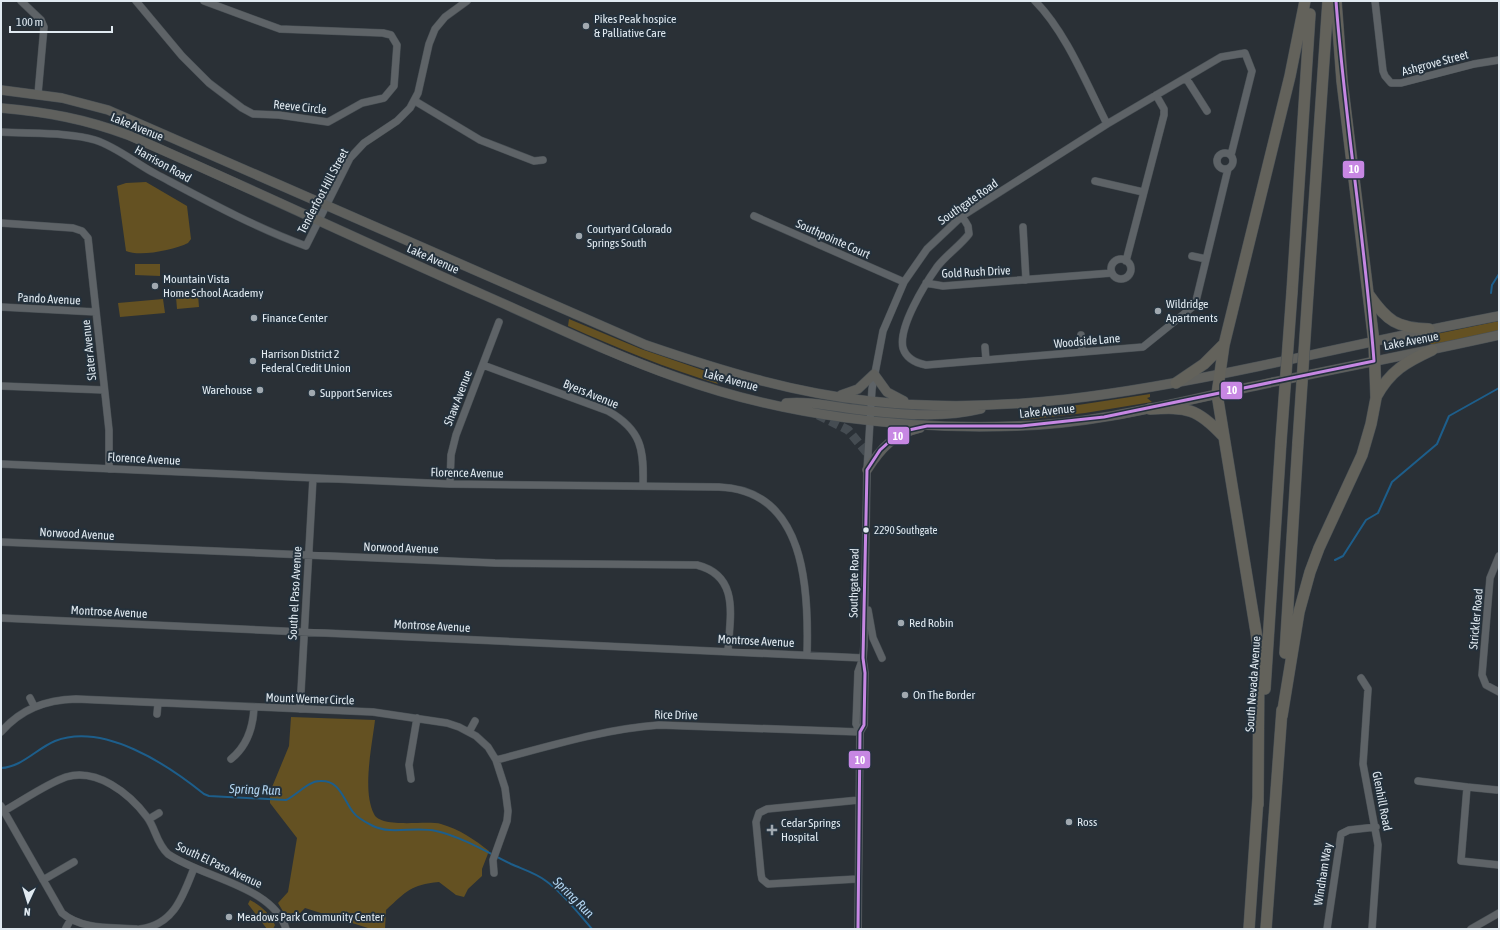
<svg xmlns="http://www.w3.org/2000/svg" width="1500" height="930" font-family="'Asap Condensed',sans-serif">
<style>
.green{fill:#645122}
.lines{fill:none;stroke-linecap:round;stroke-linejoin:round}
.stream{stroke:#1d5e8b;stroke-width:2}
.major-tunnel{stroke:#454c52;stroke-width:9;stroke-dasharray:9 4.5;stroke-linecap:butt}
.minor-casing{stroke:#484f54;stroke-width:8}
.major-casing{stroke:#484f54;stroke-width:10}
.highway-casing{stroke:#484f54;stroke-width:12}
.minor{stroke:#5e6367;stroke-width:7}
.major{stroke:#5f605d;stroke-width:9}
.highway{stroke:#63625b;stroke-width:11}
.highway-bridge-casing{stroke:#484f54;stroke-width:12;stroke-linecap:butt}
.highway-bridge{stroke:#63625b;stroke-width:11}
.bus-1-casing{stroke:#24313c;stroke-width:6}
.bus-1{stroke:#c787e3;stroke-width:3}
.poi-dot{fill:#a1a9b0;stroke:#24313c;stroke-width:1.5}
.bus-dot{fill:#e1eaf1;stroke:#24313c;stroke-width:1.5}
.labels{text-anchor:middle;stroke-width:4;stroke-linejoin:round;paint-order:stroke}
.bus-label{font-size:11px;fill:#e1eaf1;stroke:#24313c;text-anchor:start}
.poi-label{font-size:12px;fill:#e1eaf1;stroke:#24313c;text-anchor:start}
.street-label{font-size:12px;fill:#e1eaf1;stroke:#24313c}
.water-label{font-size:13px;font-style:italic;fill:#b2d4f0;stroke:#24313c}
.line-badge{stroke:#24313c;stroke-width:1.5}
.badge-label{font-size:11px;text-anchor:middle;font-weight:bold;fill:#fff}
</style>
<rect width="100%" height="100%" fill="#2a3036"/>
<path class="green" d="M 146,182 L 187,206 L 191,239 L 188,243 C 174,250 140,257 126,251 L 117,186 L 126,183 Z
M 135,264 L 160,264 L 160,276 L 135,275 Z
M 198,295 L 199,307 L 177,309 L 176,297 Z
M 163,299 L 165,313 L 120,317 L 118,303 Z
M 569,319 L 641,349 L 720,376 L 714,379 L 718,384 C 666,368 617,348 568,326 Z
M 1499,321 L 1499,331 L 1431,345 L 1427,336 Z
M 1150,394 L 1150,397 L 1147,398 L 1152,402 L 1085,413 L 1022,420 L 1022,410 L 1078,405 Z
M 291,717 L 375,720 C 372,746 362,791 374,814 C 381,829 426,820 441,824 C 459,829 475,840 489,851 L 482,869 L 482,876 L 468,889 L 464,897 L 456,895 L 439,882 C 410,885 407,891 386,910 L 385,929 L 371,929 L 305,908 L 290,923 L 278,903 L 288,892 L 297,838 L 270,803 L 270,792 L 289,746 Z
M 250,900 C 262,906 269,913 275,925 L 273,929 L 267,929 L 248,904 Z"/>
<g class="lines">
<path class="stream" d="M 1491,293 L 1492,285 L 1499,274
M 1335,560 L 1343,556 L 1366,520 L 1378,513 L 1392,482 L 1437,444 L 1449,416 L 1499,388
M 1,768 C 22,767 36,749 55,741 C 104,722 168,765 204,794 L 209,796 L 286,800 C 297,795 308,781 320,781 C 340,780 343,799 353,812 C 357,818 367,823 373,826 C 392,835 415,826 436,831 C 462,837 487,852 511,864 C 522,869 536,873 546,881 C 564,894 578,913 592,929"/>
<path class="major-tunnel" d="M 818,415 L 848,430 L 868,454"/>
<g class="minor-casing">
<path id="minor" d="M 21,1 L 41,20 L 44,27 L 38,94
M 136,1 L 182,56 L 209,83 L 242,108 L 253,114 L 279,115 L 328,122 L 362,103 L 384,98 L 394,86 L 397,45 L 391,35 L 383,33 L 280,29 L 204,1
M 1035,1 C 1066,32 1087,85 1107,124
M 1375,1 L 1383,71 L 1385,76 L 1391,83 L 1401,83 L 1474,64 L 1499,60
M 1186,78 L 1207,111
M 415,101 L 480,140 L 534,161 L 543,160
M 1,132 C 28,134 70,132 95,140 C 117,147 135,163 156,174 C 205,200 254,227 306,246 L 350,158 L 364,143 L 397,121 L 410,108 L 418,93 L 429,44 L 435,29 L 445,17 L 467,1
M1217 161a8 8 0 1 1 16 0a8 8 0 1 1-16 0Z
M 1095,181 L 1143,192
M 754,216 L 904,282
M 962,216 L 968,226 L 969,234 C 960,246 946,255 937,267 C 925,284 898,327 903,348 C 906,358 916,363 926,365 L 1143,347 L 1195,305 L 1228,169
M 1,223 L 73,228 L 82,231 L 88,238 L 109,430 L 109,469
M 1023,227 L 1026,280
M 1192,256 L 1206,259
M1111 269a10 10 0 1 1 20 0a10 10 0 1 1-20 0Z
M 1126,261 L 1164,115 L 1164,109 L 1156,95
M 926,283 L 943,286 L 1112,273
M 1,307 L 96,312
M 1081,335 L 1082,352
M 985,347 L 986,360
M 483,365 L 608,411 C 642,430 644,450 643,486
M 1,386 L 104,390
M 1,464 L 450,484 L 719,487 C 806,490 809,590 807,655
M 450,484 L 451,455 L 456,435 L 499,322
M 1,542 L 495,563 L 697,565 C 740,576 730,616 728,651
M 1499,556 L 1490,578 L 1482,675 L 1486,685 L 1499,692
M 868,610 L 873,638 L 882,658
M 1,618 L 863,658
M 1361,678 L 1368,689 L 1363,764 L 1378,845 L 1372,929
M 30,698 L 34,706
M 300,709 L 313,478
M 157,714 L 158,703
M 1,732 C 21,709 45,700 76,699 L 373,712 L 447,723 L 459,727 L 476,736 L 488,747 L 496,760 L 505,788 L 508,811 L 507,821 L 493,860 L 494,873
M 469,732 L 475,721
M 860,732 L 864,725 L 865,673 L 863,659
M 231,759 C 247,746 253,728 254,708
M 496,760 C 550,746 604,729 659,725 L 860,732
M 411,779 L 409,765 L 417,718
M 1418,781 L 1467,787
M 1497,790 L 1467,787 L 1461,861 L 1499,865
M 1,806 L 62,913 C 82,930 111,927 136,929
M 4,811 C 22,801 46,784 66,777 C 97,768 129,793 147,817 C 156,829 156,843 168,854 C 203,878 273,886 286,929
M 149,819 L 159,813
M 857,879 L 768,884 L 762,879 L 761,874 L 756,822 L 759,813 L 767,809 L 859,800
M 43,880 L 74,862
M 66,928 L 71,919
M 140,929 C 174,925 183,896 194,868
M 858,929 L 860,732 L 856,724 L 858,672 L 863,658 L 864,646 L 867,470 L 872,389 L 883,331 L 904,282 L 927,249 L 962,216 L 1107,124 L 1221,57 L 1245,53 L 1252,71 L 1231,155
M 1327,929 L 1341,834 L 1349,830 L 1376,827
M 1471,929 L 1499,913"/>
</g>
<g class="major-casing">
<path id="major" d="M 1,90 L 62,98 L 108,110 L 646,345 C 719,370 793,393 870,401 C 1001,416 1132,393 1260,366 C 1339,349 1419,331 1499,316
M 1,108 C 47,112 85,119 128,135 C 248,187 365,243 484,295 C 548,323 610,354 676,377 C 784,416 903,430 1017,426 C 1094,424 1170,404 1245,388 C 1329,370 1414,354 1499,335
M 841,395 L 858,389 L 874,374 L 887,392 L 904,401
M 786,403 C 809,401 830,406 853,409 C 895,414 940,419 981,409
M 867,470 C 881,448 894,434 920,428"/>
</g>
<g class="highway-casing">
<path id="highway" d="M 1292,292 L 1310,14
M 1308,293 L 1328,1
M 1369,295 C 1387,321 1397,328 1429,329
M 1176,383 L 1204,364 L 1223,345
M 1376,397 C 1390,371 1406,362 1432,350
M 1150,409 C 1187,407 1197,408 1223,436
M 1285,653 L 1298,442
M 1265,689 L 1281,441
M 1282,716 L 1299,612 L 1310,572 L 1319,548 L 1362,455 L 1371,424 L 1376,398 L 1374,342 L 1342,81 L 1336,1
M 1258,805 L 1259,657 L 1256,632 L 1217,394 L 1224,345 L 1290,76 L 1305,1
M 1249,929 L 1258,798
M 1266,929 L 1282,710"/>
</g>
<use href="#minor" class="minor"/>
<use href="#major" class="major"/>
<use href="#highway" class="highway"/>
<g class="highway-bridge-casing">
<path id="highway-bridge" d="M 1281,441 L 1292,292
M 1298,442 L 1308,293"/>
</g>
<use href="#highway-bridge" class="highway-bridge"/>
<g class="bus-1-casing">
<path id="bus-1" d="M 858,929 L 860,732 L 864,725 L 865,673 L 863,658 L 867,470 L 880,450 L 891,440 L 909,430 L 927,426 L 1021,426 L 1104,417 L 1374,361 C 1365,241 1345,121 1336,1"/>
</g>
<use href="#bus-1" class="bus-1"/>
</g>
<g class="poi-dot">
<circle cx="586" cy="26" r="4"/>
<circle cx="579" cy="236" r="4"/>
<circle cx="155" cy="286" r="4"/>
<circle cx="1158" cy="311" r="4"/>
<circle cx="254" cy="318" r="4"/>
<circle cx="253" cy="361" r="4"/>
<circle cx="260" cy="390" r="4"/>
<circle cx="312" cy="393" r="4"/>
<circle cx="901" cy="623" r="4"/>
<circle cx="905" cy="695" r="4"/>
<circle cx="1069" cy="822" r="4"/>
<path d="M770 824h4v4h4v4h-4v4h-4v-4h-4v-4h4z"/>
<circle cx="229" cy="917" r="4"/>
</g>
<circle class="bus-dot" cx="866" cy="530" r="3.5"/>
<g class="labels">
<g class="bus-label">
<text x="874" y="534">2290 Southgate</text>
</g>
<g class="poi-label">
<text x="594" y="23">Pikes Peak hospice<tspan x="594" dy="14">&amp; Palliative Care</tspan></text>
<text x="587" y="233">Courtyard Colorado<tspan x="587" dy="14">Springs South</tspan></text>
<text x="163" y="283">Mountain Vista<tspan x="163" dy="14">Home School Academy</tspan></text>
<text x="1166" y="308">Wildridge<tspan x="1166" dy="14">Apartments</tspan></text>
<text x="262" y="322">Finance Center</text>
<text x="261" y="358">Harrison District 2<tspan x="261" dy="14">Federal Credit Union</tspan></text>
<text x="252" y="394" text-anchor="end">Warehouse</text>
<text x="320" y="397">Support Services</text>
<text x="909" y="627">Red Robin</text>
<text x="913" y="699">On The Border</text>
<text x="1077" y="826">Ross</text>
<text x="781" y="827">Cedar Springs<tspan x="781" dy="14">Hospital</tspan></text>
<text x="237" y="921">Meadows Park Community Center</text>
</g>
<g class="street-label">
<text transform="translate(1435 63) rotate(-15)" y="4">Ashgrove Street</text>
<text transform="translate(300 107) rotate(6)" y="4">Reeve Circle</text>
<text transform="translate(137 127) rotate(22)" y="4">Lake Avenue</text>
<text transform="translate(163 164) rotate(29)" y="4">Harrison Road</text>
<text transform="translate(323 191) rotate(-62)" y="4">Tenderfoot Hill Street</text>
<text transform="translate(968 202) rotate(-35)" y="4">Southgate Road</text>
<text transform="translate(833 239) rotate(24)" y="4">Southpointe Court</text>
<text transform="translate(433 259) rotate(24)" y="4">Lake Avenue</text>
<text transform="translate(976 272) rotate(-3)" y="4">Gold Rush Drive</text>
<text transform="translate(49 299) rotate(3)" y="4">Pando Avenue</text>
<text transform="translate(1087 341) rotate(-5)" y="4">Woodside Lane</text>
<text transform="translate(1411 341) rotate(-11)" y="4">Lake Avenue</text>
<text transform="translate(89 350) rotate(-96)" y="4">Slater Avenue</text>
<text transform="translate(731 380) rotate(15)" y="4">Lake Avenue</text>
<text transform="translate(591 394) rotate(22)" y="4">Byers Avenue</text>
<text transform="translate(458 398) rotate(-69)" y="4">Shaw Avenue</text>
<text transform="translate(1047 411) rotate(-6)" y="4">Lake Avenue</text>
<text transform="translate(144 459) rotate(3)" y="4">Florence Avenue</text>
<text transform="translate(467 473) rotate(1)" y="4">Florence Avenue</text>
<text transform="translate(77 534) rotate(3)" y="4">Norwood Avenue</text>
<text transform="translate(401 548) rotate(2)" y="4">Norwood Avenue</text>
<text transform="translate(854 583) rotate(-89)" y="4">Southgate Road</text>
<text transform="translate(295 593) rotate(-87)" y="4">South el Paso Avenue</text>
<text transform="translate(109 612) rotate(3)" y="4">Montrose Avenue</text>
<text transform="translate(1476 619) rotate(-85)" y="4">Strickler Road</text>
<text transform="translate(432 626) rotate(3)" y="4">Montrose Avenue</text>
<text transform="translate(756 641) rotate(3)" y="4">Montrose Avenue</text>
<text transform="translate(1253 684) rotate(-86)" y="4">South Nevada Avenue</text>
<text transform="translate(310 699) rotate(2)" y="4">Mount Werner Circle</text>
<text transform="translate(676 715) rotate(1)" y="4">Rice Drive</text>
<text transform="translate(1382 801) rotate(79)" y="4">Glenhill Road</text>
<text transform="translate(219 865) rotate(25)" y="4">South El Paso Avenue</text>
<text transform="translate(1323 874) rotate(-81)" y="4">Windham Way</text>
</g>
<g class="water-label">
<text transform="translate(255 789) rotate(2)" y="5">Spring Run</text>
<text transform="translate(574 897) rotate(45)" y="5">Spring Run</text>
</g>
</g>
<g class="line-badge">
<rect x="1342" y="160" width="23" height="19" rx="4" fill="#c787e3"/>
<rect x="1220" y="381" width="23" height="19" rx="4" fill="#c787e3"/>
<rect x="887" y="426" width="23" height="19" rx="4" fill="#c787e3"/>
<rect x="848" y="750" width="23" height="19" rx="4" fill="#c787e3"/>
</g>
<g class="badge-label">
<text x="1354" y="173">10</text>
<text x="1232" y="394">10</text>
<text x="898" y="440">10</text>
<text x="860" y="764">10</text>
</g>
<rect width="1500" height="930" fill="none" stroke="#e1eaf1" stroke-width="4"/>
<g transform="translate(28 902) rotate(184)" stroke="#24313c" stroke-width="3" paint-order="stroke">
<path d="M0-3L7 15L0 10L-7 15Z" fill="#e1eaf1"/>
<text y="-6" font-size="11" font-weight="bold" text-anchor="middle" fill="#e1eaf1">N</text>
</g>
<path d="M10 26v6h102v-6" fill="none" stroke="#e1eaf1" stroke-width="2"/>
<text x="16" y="26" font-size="12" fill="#e1eaf1" stroke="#24313c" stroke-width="3" paint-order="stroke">100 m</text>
</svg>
